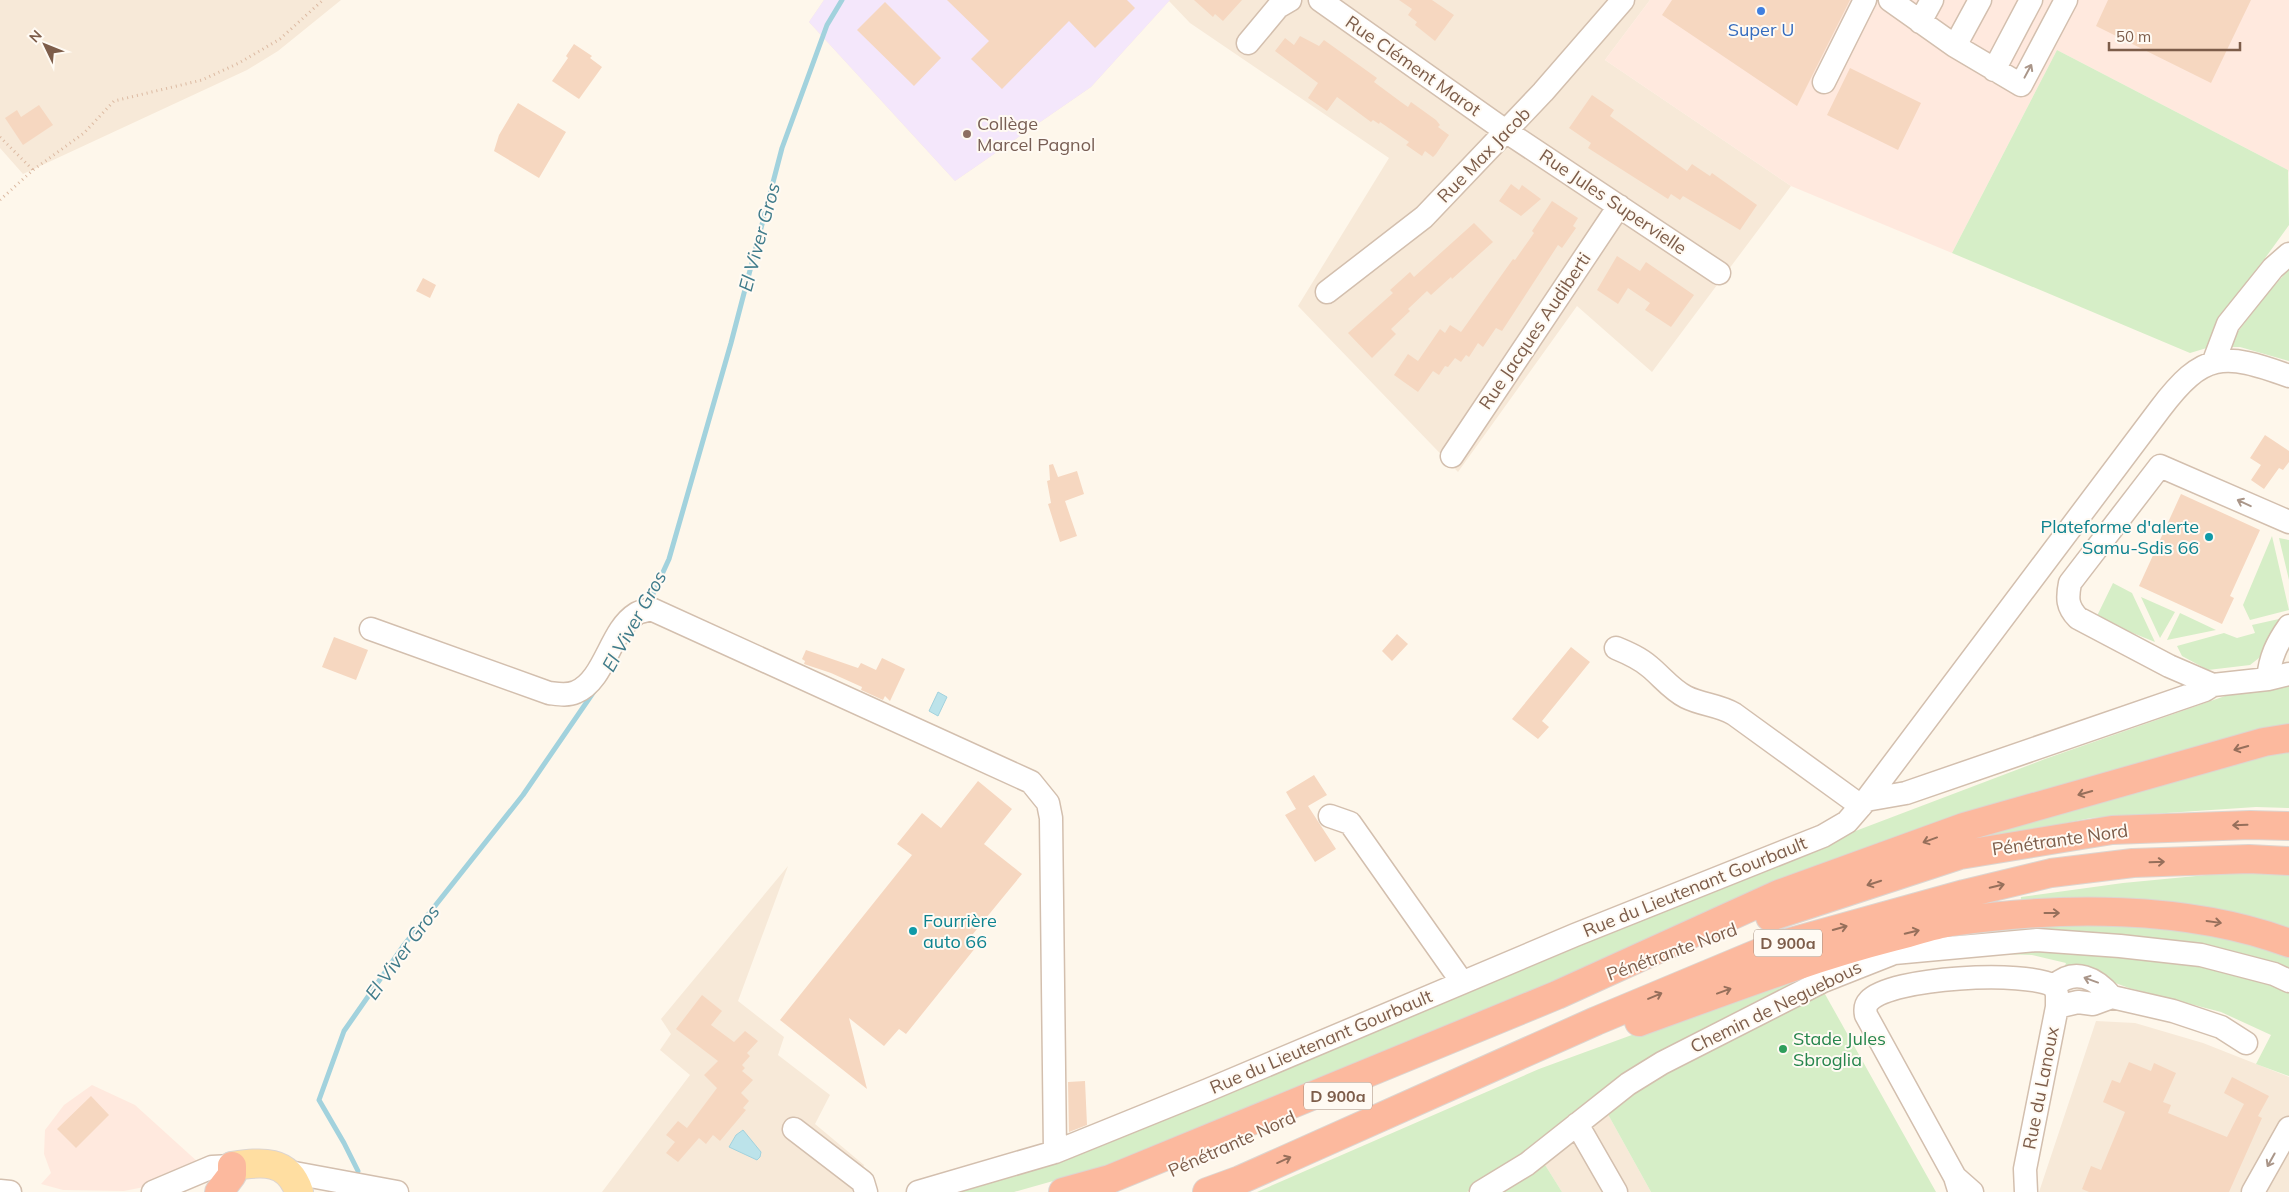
<svg xmlns="http://www.w3.org/2000/svg" width="2289" height="1192" font-family="Mulish,sans-serif">
<style>
.residential{fill:#f7e9d8}
.commercial{fill:#ffe9de}
.education{fill:#f4e7fb}
.green{fill:#d6eec7}
.water{fill:#bce3ea;stroke:#a2d2dd}
.lines{fill:none;stroke-linecap:round;stroke-linejoin:round}
.stream{stroke:#a2d2dd;stroke-width:5}
.building{fill:#f6d7c0}
.minor-casing{stroke:#d3bfae;stroke-width:25}
.major-casing{stroke:#ddd5d0;stroke-width:30}
.highway-casing{stroke:#ddd5d0;stroke-width:30}
.path{stroke:#dcbaa2;stroke-width:3;stroke-dasharray:1 4;stroke-linecap:butt}
.minor{stroke:#fff;stroke-width:22}
.major{stroke:#ffdea1;stroke-width:28}
.highway{stroke:#fcb99e;stroke-width:28}
.oneway{stroke:#aa9689}
.oneway2{stroke:#966f5b}
.shop-dot{fill:#3f7fe0;stroke:#fffaf3;stroke-width:2}
.education-dot{fill:#8d6e63;stroke:#fffaf3;stroke-width:2}
.culture-dot{fill:#0f9aa8;stroke:#fffaf3;stroke-width:2}
.leisure-dot{fill:#2e9e5b;stroke:#fffaf3;stroke-width:2}
.labels{text-anchor:middle;stroke-width:4;stroke-linejoin:round;paint-order:stroke}
.shield{fill:#fffaf3;stroke:#a48c7d;stroke-width:1}
.shield-label{font-size:16px;font-weight:bold;fill:#7d5d4a}
.shop-label{font-size:18px;fill:#366cbe;stroke:#fffaf3}
.street-label{font-size:18px;fill:#7d5d4a;stroke:#fffaf3}
.education-label{font-size:18px;fill:#785e54;stroke:#fffaf3;text-anchor:start}
.culture-label{font-size:18px;fill:#0d838f;stroke:#fffaf3;text-anchor:end}
.leisure-label{font-size:18px;fill:#27864d;stroke:#fffaf3;text-anchor:start}
.water-label{font-size:19px;font-style:italic;fill:#3f7b8a;stroke:#fffaf3}
</style>
<rect width="100%" height="100%" fill="#fef7eb"/>
<path class="residential" d="M 0,0 L 341,0 L 278,51 L 247,70 L 23,174 L 0,148 Z
M 824,0 L 1650,0 L 1605,60 L 1791,186 L 1652,372 L 1577,306 L 1458,472 L 1298,306 L 1389,158 L 1190,23 L 1169,1 L 1091,87 L 955,181 L 809,22 Z
M 788,866 L 738,1001 L 784,1037 L 778,1055 L 830,1095 L 815,1124 L 864,1165 L 852,1192 L 602,1192 L 690,1075 L 660,1050 L 671,1034 L 661,1019 Z
M 2096,1021 L 2135,1023 L 2203,1043 L 2289,1077 L 2289,1192 L 2039,1192 Z
M 1605,1109 L 1651,1192 L 1562,1192 L 1542,1160 Z"/>
<path class="commercial" d="M 1650,0 L 2289,0 L 2289,173 L 2288,170 L 2057,50 L 1952,253 L 1791,186 L 1605,60 Z
M 92,1085 L 135,1105 L 199,1163 L 149,1186 L 124,1191 L 63,1190 L 41,1184 L 51,1173 L 44,1154 L 45,1130 L 64,1105 Z"/>
<path class="education" d="M 824,0 L 1170,0 L 1091,87 L 955,181 L 809,22 Z"/>
<path class="green" d="M 2057,50 L 2288,170 L 2289,225 L 2237,297 L 2210,347 L 2190,353 L 1952,253 Z
M 2289,269 L 2289,361 L 2240,347 L 2226,347 L 2267,294 Z
M 2272,536 L 2289,610 L 2250,620 L 2243,605 Z
M 2279,538 L 2289,540 L 2289,580 Z
M 2113,583 L 2132,593 L 2155,642 L 2096,618 Z
M 2141,597 L 2175,612 L 2160,638 Z
M 2180,613 L 2216,630 L 2167,640 Z
M 2288,617 L 2259,658 L 2250,665 L 2208,670 L 2182,656 L 2177,646 L 2224,633 L 2237,638 L 2255,633 L 2252,625 Z
M 2289,685 L 2289,727 L 1551,983 L 1106,1166 L 1014,1192 L 957,1192 L 1466,991 L 1837,838 L 2045,759 L 2225,696 Z
M 2289,749 L 2289,808 L 2256,807 L 2091,818 L 1981,840 L 1876,865 Z
M 2217,874 L 2289,874 L 2289,935 L 2020,907 L 2021,897 L 2123,883 Z
M 2061,922 L 2192,930 L 2289,954 L 2289,976 L 2037,932 L 1820,974 L 1467,1192 L 1257,1192 L 1539,1069 L 1812,969 L 1958,931 Z
M 2037,947 L 2200,962 L 2289,988 L 2289,1076 L 2256,1064 L 2271,1035 L 2221,1012 L 2129,988 L 2107,980 L 2062,973 L 2066,963 L 2032,955 L 2002,954 Z
M 1821,987 L 1936,1192 L 1651,1192 L 1605,1109 Z
M 1542,1160 L 1562,1192 L 1494,1192 Z"/>
<path class="water" d="M 938,692 L 947,697 L 938,716 L 929,711 Z
M 743,1130 L 761,1152 L 760,1157 L 757,1160 L 729,1147 L 736,1135 Z"/>
<g class="lines">
<path class="stream" d="M 648,605 L 669,559 L 731,343 L 782,148 L 827,25 L 842,0
M 358,1171 L 344,1143 L 319,1100 L 344,1031 L 404,945 L 523,795 L 595,690"/>
</g>
<path class="building" d="M 947,0 L 1127,0 L 1135,8 L 1095,48 L 1069,21 L 1002,89 L 971,59 L 989,41 Z
M 1194,0 L 1242,0 L 1223,21 L 1215,14 L 1213,17 Z
M 1399,0 L 1432,0 L 1454,15 L 1435,41 L 1415,25 L 1417,22 L 1408,15 L 1412,9 Z
M 1672,0 L 1850,0 L 1797,106 L 1662,15 Z
M 2108,0 L 2251,0 L 2211,83 L 2096,26 Z
M 885,2 L 941,58 L 914,86 L 857,30 Z
M 1300,36 L 1319,46 L 1324,40 L 1377,78 L 1374,82 L 1401,102 L 1408,107 L 1411,102 L 1436,120 L 1440,125 L 1438,127 L 1449,135 L 1436,154 L 1433,157 L 1425,151 L 1422,156 L 1406,145 L 1409,142 L 1380,122 L 1379,124 L 1373,120 L 1371,122 L 1337,97 L 1327,111 L 1308,98 L 1318,83 L 1275,51 L 1285,38 L 1294,45 Z
M 574,44 L 592,56 L 590,58 L 602,67 L 579,99 L 552,81 L 568,58 L 566,56 Z
M 1850,68 L 1921,103 L 1898,150 L 1827,115 Z
M 1592,95 L 1614,110 L 1610,116 L 1687,171 L 1692,164 L 1710,176 L 1712,173 L 1757,205 L 1740,230 L 1683,196 L 1680,200 L 1671,194 L 1668,199 L 1588,148 L 1591,143 L 1569,128 Z
M 518,103 L 566,132 L 539,178 L 494,151 L 499,135 Z
M 39,105 L 53,125 L 23,145 L 5,118 L 17,110 L 21,117 Z
M 1511,184 L 1519,190 L 1522,185 L 1541,199 L 1521,216 L 1499,201 Z
M 1552,201 L 1578,218 L 1573,226 L 1576,228 L 1562,248 L 1558,245 L 1502,331 L 1496,328 L 1483,347 L 1478,343 L 1469,357 L 1466,355 L 1461,362 L 1455,358 L 1448,367 L 1445,366 L 1439,375 L 1433,371 L 1418,392 L 1394,375 L 1408,354 L 1418,361 L 1440,329 L 1445,333 L 1450,325 L 1461,332 L 1513,259 L 1515,260 L 1534,233 L 1532,231 Z
M 1474,223 L 1493,242 L 1452,279 L 1451,277 L 1431,295 L 1427,291 L 1408,309 L 1410,311 L 1391,329 L 1396,334 L 1372,358 L 1348,333 L 1393,293 L 1390,290 L 1410,272 L 1414,277 Z
M 1617,256 L 1640,271 L 1646,262 L 1694,295 L 1671,327 L 1645,310 L 1650,303 L 1628,288 L 1618,304 L 1597,290 Z
M 423,278 L 436,285 L 430,298 L 416,291 Z
M 2265,435 L 2289,451 L 2289,462 L 2283,470 L 2279,468 L 2264,489 L 2251,480 L 2261,465 L 2250,458 Z
M 1053,464 L 1058,477 L 1077,471 L 1084,494 L 1065,501 L 1077,536 L 1060,542 L 1048,504 L 1051,503 L 1047,481 L 1050,480 L 1049,465 Z
M 2181,494 L 2260,530 L 2230,596 L 2234,598 L 2222,624 L 2139,586 Z
M 1397,634 L 1408,644 L 1392,661 L 1382,651 Z
M 334,637 L 368,650 L 356,680 L 322,667 Z
M 1571,647 L 1590,662 L 1542,721 L 1549,727 L 1538,739 L 1512,719 Z
M 806,650 L 858,668 L 861,663 L 876,670 L 882,658 L 905,669 L 890,701 L 885,696 L 883,700 L 861,690 L 862,687 L 831,673 L 804,664 L 805,661 L 802,659 Z
M 1314,775 L 1327,795 L 1308,806 L 1336,849 L 1315,862 L 1285,815 L 1296,809 L 1286,792 Z
M 978,781 L 1012,809 L 984,844 L 1022,874 L 968,940 L 976,947 L 906,1034 L 899,1029 L 884,1046 L 849,1018 L 867,1089 L 780,1020 L 912,855 L 897,844 L 922,813 L 941,828 Z
M 702,995 L 722,1011 L 711,1025 L 734,1042 L 745,1031 L 758,1041 L 747,1053 L 750,1056 L 742,1065 L 745,1068 L 742,1071 L 753,1080 L 741,1093 L 749,1101 L 743,1108 L 746,1110 L 720,1141 L 713,1135 L 706,1144 L 699,1138 L 678,1162 L 666,1153 L 675,1142 L 666,1135 L 678,1121 L 687,1128 L 717,1088 L 704,1075 L 718,1061 L 676,1029 Z
M 2129,1062 L 2151,1071 L 2154,1063 L 2176,1073 L 2163,1102 L 2171,1105 L 2168,1113 L 2227,1137 L 2244,1104 L 2224,1093 L 2232,1077 L 2269,1096 L 2258,1116 L 2262,1118 L 2229,1192 L 2089,1192 L 2082,1189 L 2091,1166 L 2101,1170 L 2125,1112 L 2103,1102 L 2112,1080 L 2120,1083 Z
M 1085,1081 L 1087,1125 L 1069,1132 L 1068,1082 Z
M 91,1096 L 109,1115 L 76,1148 L 57,1129 Z"/>
<g class="lines">
<g class="minor-casing">
<path id="minor" d="M 1320,0 L 1507,132 L 1719,273
M 1890,0 L 1955,46 L 2021,85 L 2066,0
M 1920,22 L 1932,0
M 1248,43 L 1278,7 L 1290,0
M 1955,46 L 1980,0
M 1994,70 L 2031,0
M 1824,82 L 1865,0
M 1327,292 L 1424,217 L 1543,92 L 1623,0
M 2214,361 L 2228,324 L 2273,268 L 2289,254
M 1452,456 L 1619,206
M 2289,626 C 2277,643 2270,657 2268,679 L 2289,674
M 371,629 L 549,693 C 558,694 567,696 576,692 C 605,680 610,630 636,614 C 640,611 646,611 651,609 L 1031,782 L 1048,803 L 1051,818 L 1055,1152
M 1616,648 C 1628,653 1640,658 1650,667 C 1662,677 1672,690 1686,697 C 1702,705 1719,705 1734,714 L 1861,806
M 2268,679 L 2213,685 L 2169,666 L 2078,618 C 2067,607 2067,598 2070,583 L 2160,466 L 2289,522
M 1866,800 L 1906,793 L 2205,690 L 2213,685
M 1330,816 L 1350,823 L 1462,982
M 2054,986 C 2075,967 2096,978 2112,997 L 2093,1004 L 2078,1002 L 2057,1007
M 2112,997 L 2173,1011 L 2221,1027 L 2246,1043
M 1577,1124 L 1616,1192
M 794,1129 L 863,1182 L 866,1192
M 289,1172 L 397,1192
M 1955,1177 L 1866,1015 C 1865,1010 1865,1005 1869,1001 C 1891,977 2026,970 2054,986 L 2057,994 L 2057,1007 L 2025,1169 L 2026,1192
M 1959,1190 L 1955,1177 L 1972,1192
M 0,1191 L 10,1192
M 153,1192 L 212,1167 L 232,1166
M 918,1192 L 1055,1152 L 1208,1090 L 1575,935 L 1823,836 L 1847,822 L 1866,800 L 2160,409 C 2203,352 2223,352 2289,376
M 1481,1192 L 1527,1164 L 1628,1084 L 1662,1063 L 1823,981 L 1894,953 L 2037,940 L 2120,946 L 2201,955 L 2274,974 L 2289,981
M 2253,1192 L 2289,1128"/>
</g>
<g class="major-casing">
<path id="major" d="M 232,1166 C 261,1162 288,1158 299,1192"/>
</g>
<g class="highway-casing">
<path id="highway" d="M 1770,917 L 1960,855 L 2112,830 L 2250,825 L 2289,826
M 1639,1022 C 1723,992 1807,959 1893,937 C 1913,932 1933,925 1952,922 C 2059,906 2187,905 2289,943
M 219,1192 L 232,1175 L 232,1166
M 1063,1192 L 1110,1179 L 1557,995 L 1779,894 L 1964,827 L 2264,742 L 2289,738
M 1207,1192 L 1240,1180 L 1596,1021 L 1773,947 L 1964,894 L 2051,873 L 2133,863 L 2249,859 L 2289,861"/>
</g>
<path class="path" d="M 0,137 L 33,170
M 0,200 L 33,170 L 84,133 L 114,101 L 202,80 L 239,63 L 280,39 L 323,0"/>
<use href="#minor" class="minor"/>
<use href="#major" class="major"/>
<use href="#highway" class="highway"/>
</g>
<defs><path id="oneway-shaft" d="M-6 0H5M1.5-3L5.5 0L1.5 3" fill="none" stroke-width="1.6" stroke-linecap="round" stroke-linejoin="round" transform="scale(1.25)"/></defs>
<g class="oneway">
<use href="#oneway-shaft" transform="translate(2028 71) rotate(-62)"/>
<use href="#oneway-shaft" transform="translate(2244 503) rotate(-155)"/>
<use href="#oneway-shaft" transform="translate(2091 980) rotate(-160)"/>
<use href="#oneway-shaft" transform="translate(2271 1160) rotate(119)"/>
</g>
<g class="oneway2">
<use href="#oneway-shaft" transform="translate(2241 748) rotate(164)"/>
<use href="#oneway-shaft" transform="translate(2085 793) rotate(164)"/>
<use href="#oneway-shaft" transform="translate(2240 825) rotate(178)"/>
<use href="#oneway-shaft" transform="translate(1930 840) rotate(160)"/>
<use href="#oneway-shaft" transform="translate(2157 862) rotate(-2)"/>
<use href="#oneway-shaft" transform="translate(1874 883) rotate(162)"/>
<use href="#oneway-shaft" transform="translate(1997 886) rotate(-13)"/>
<use href="#oneway-shaft" transform="translate(2052 913)"/>
<use href="#oneway-shaft" transform="translate(2214 922) rotate(8)"/>
<use href="#oneway-shaft" transform="translate(1840 928) rotate(-16)"/>
<use href="#oneway-shaft" transform="translate(1912 932) rotate(-14)"/>
<use href="#oneway-shaft" transform="translate(1724 991) rotate(-20)"/>
<use href="#oneway-shaft" transform="translate(1655 996) rotate(-23)"/>
<use href="#oneway-shaft" transform="translate(1284 1160) rotate(-24)"/>
</g>
<circle class="shop-dot" cx="1761" cy="11" r="5"/>
<circle class="education-dot" cx="967" cy="134" r="5"/>
<g class="culture-dot">
<circle cx="2209" cy="537" r="5"/>
<circle cx="913" cy="931" r="5"/>
</g>
<circle class="leisure-dot" cx="1783" cy="1049" r="5"/>
<g class="labels">
<g class="shield">
<rect x="1754" y="929.5" width="68" height="27" rx="4"/>
<rect x="1304" y="1082.5" width="68" height="27" rx="4"/>
</g>
<g class="shield-label">
<text x="1788" y="949">D 900a</text>
<text x="1338" y="1102">D 900a</text>
</g>
<g class="shop-label">
<text x="1761" y="36">Super U</text>
</g>
<g class="street-label">
<text transform="translate(1413 66) rotate(35)" y="6">Rue Clément Marot</text>
<text transform="translate(1484 155) rotate(-46)" y="6">Rue Max Jacob</text>
<text transform="translate(1613 202) rotate(34)" y="6">Rue Jules Supervielle</text>
<text transform="translate(1535 331) rotate(-56)" y="6">Rue Jacques Audiberti</text>
<text transform="translate(2060 840) rotate(-8)" y="6">Pénétrante Nord</text>
<text transform="translate(1695 887) rotate(-22)" y="6">Rue du Lieutenant Gourbault</text>
<text transform="translate(1672 952) rotate(-20)" y="6">Pénétrante Nord</text>
<text transform="translate(1776 1007) rotate(-26)" y="6">Chemin de Neguebous</text>
<text transform="translate(1321 1042) rotate(-23)" y="6">Rue du Lieutenant Gourbault</text>
<text transform="translate(2041 1088) rotate(-79)" y="6">Rue du Lanoux</text>
<text transform="translate(1232 1144) rotate(-24)" y="6">Pénétrante Nord</text>
</g>
<g class="education-label">
<text x="977" y="130">Collège<tspan x="977" dy="21">Marcel Pagnol</tspan></text>
</g>
<g class="culture-label">
<text x="2199" y="533">Plateforme d'alerte<tspan x="2199" dy="21">Samu-Sdis 66</tspan></text>
<text x="923" y="927" text-anchor="start">Fourrière<tspan x="923" dy="21">auto 66</tspan></text>
</g>
<g class="leisure-label">
<text x="1793" y="1045">Stade Jules<tspan x="1793" dy="21">Sbroglia</tspan></text>
</g>
<g class="water-label">
<text transform="translate(759 237) rotate(-75)" y="7">El Viver Gros</text>
<text transform="translate(634 621) rotate(-61)" y="7">El Viver Gros</text>
<text transform="translate(402 952) rotate(-54)" y="7">El Viver Gros</text>
</g>
</g>
<g transform="translate(45 45) rotate(313)" stroke="#fffaf3" stroke-width="4" paint-order="stroke">
<path d="M0-4L9 19L0 12L-9 19Z" fill="#7d5d4a"/>
<text y="-8" font-size="14" font-weight="bold" text-anchor="middle" fill="#7d5d4a">N</text>
</g>
<path d="M2109 42v8h131v-8" fill="none" stroke="#7d5d4a" stroke-width="2.5"/>
<text x="2116" y="42" font-size="15" fill="#7d5d4a" stroke="#fffaf3" stroke-width="4" paint-order="stroke">50 m</text>
</svg>
